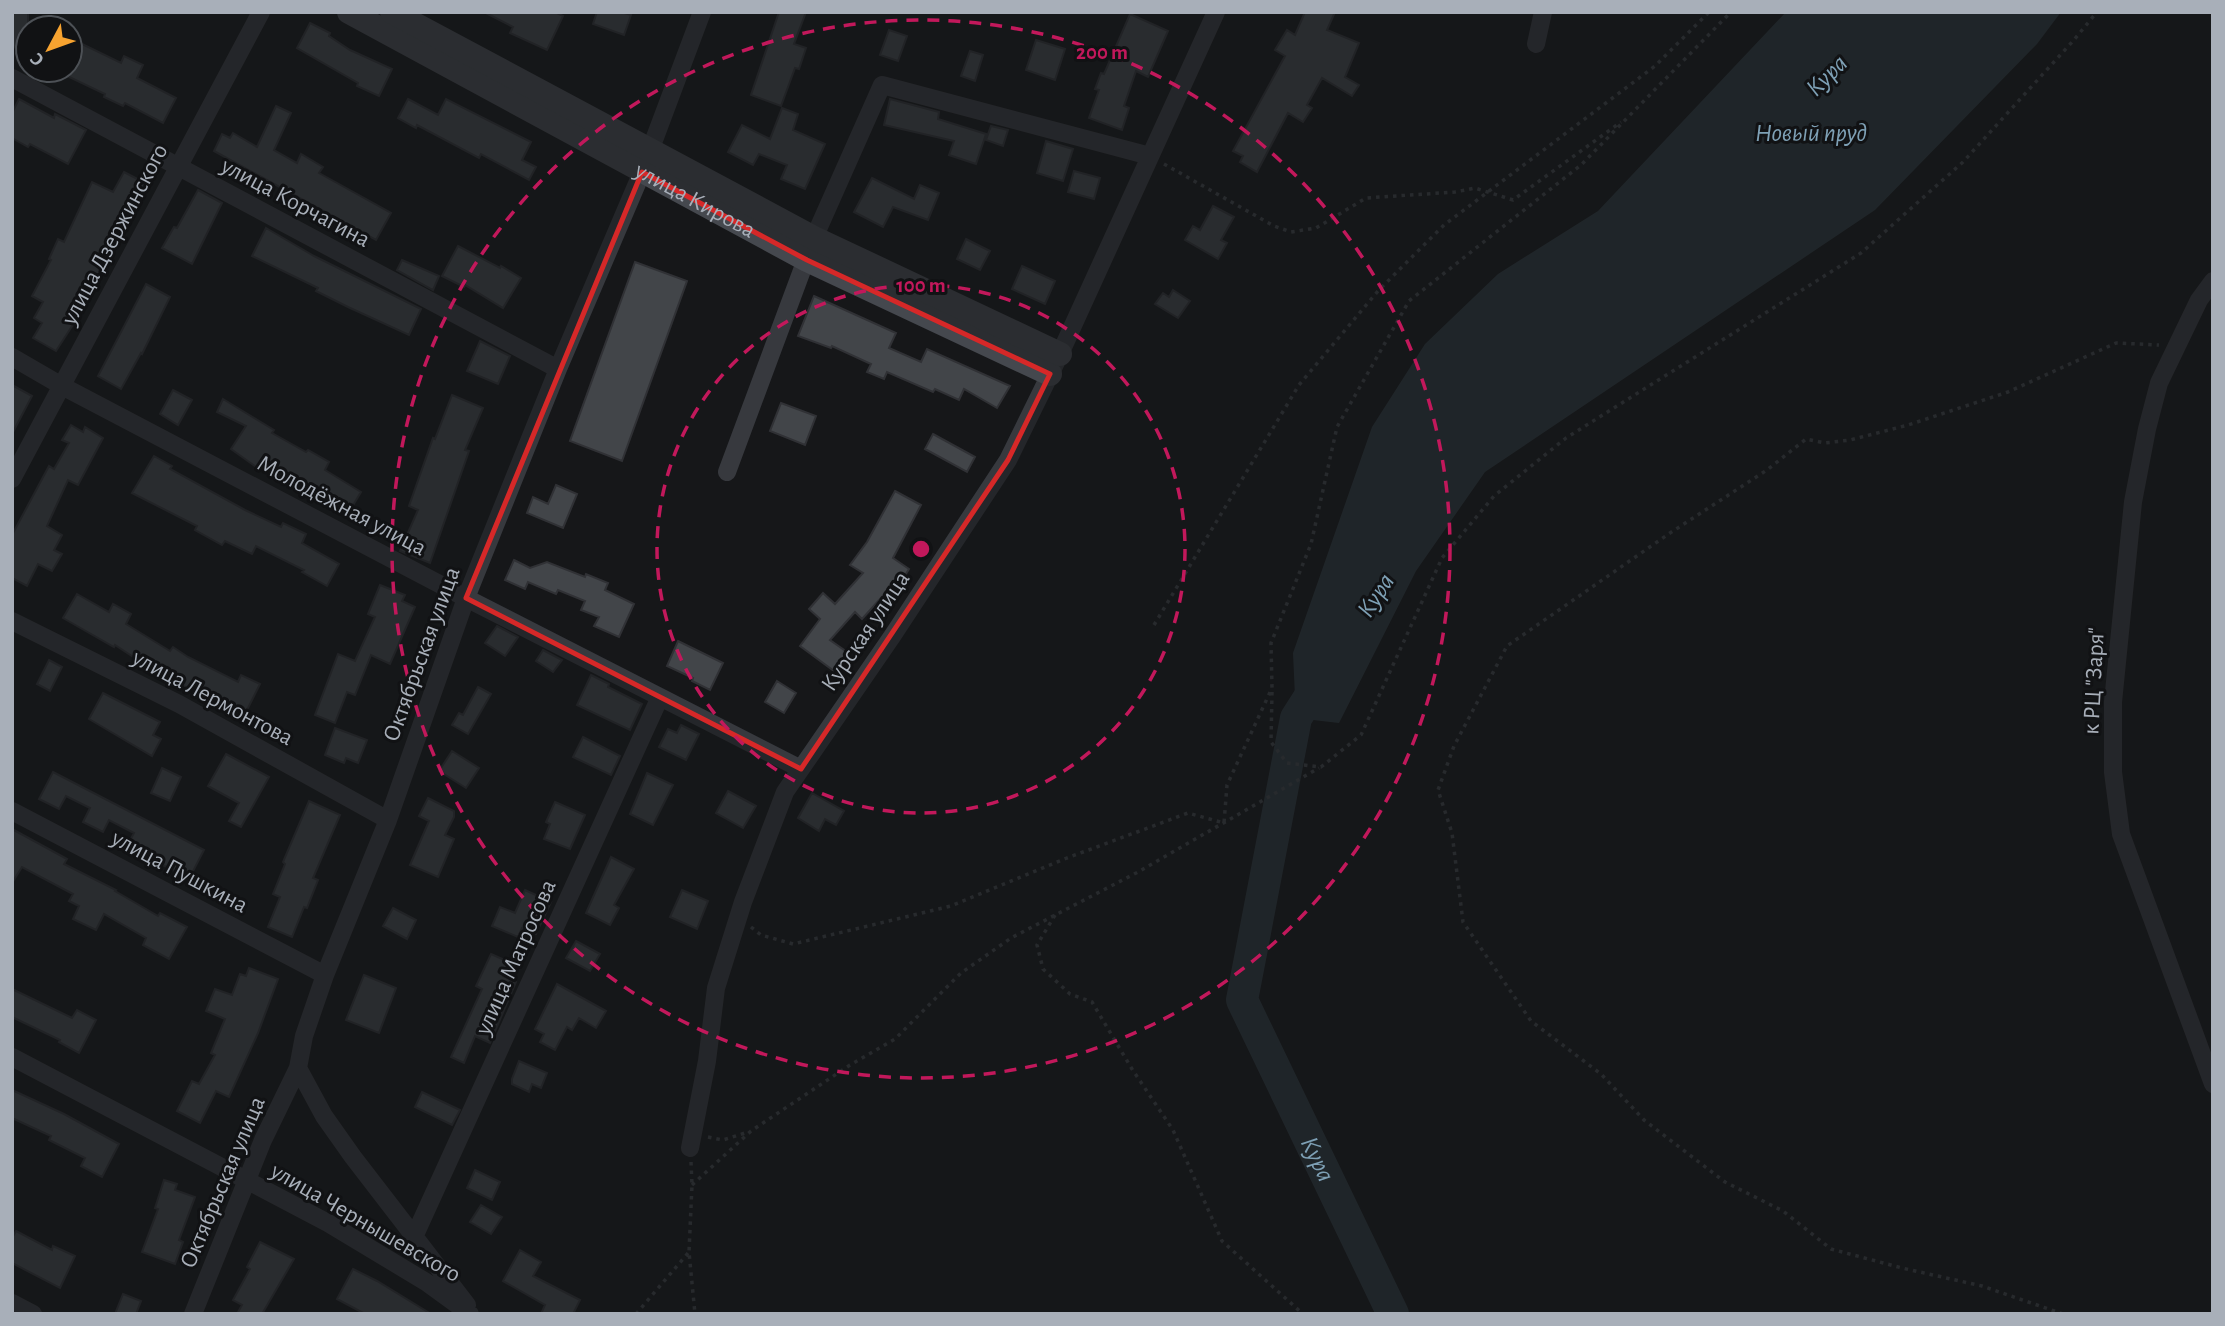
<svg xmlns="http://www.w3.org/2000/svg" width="2225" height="1326" font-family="'Alegreya Sans',sans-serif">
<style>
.water{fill:#2c373d}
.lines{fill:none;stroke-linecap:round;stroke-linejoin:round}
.river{stroke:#2c373d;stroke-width:32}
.building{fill:#424549;stroke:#303135;stroke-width:2}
.path{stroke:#3d4045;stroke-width:3.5;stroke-dasharray:3.5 5;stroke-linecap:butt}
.street{stroke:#37393e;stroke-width:18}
.secondary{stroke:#45484e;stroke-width:24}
.marked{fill:none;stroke:#d62828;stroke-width:5;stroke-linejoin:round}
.ring{fill:none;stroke:#c2185b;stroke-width:3.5;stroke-dasharray:12 9}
.labels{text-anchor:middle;stroke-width:6;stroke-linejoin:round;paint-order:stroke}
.street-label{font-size:24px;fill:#a8afb9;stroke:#111214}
.water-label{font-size:26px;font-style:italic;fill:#7ea0b5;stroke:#111214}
.centre{fill:#c2185b;stroke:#111214;stroke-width:3.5}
.ring-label{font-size:21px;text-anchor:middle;font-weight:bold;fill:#c2185b;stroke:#111214;stroke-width:6;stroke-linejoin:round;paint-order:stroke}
</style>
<rect width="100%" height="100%" fill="#161719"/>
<path class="water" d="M 1786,12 L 2061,12 L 2037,44 L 1875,210 L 1485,472 L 1416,571 L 1339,723 L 1296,718 L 1293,653 L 1372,427 L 1425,344 L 1498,274 L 1598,211 Z"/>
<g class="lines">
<path class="river" id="s1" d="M 1319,682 L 1296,718 L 1242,1000 L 1393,1314"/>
</g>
<path class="building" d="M 12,12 L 28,12 L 28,55 L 12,46 Z
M 484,12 L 555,12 L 563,16 L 547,50 L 510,33 L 513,27 Z
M 597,12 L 621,12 L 631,15 L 624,35 L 593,24 Z
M 779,12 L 806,12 L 794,44 L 806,48 L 799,69 L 795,68 L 781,106 L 751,95 Z
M 1305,12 L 1335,12 L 1327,30 L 1359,43 L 1345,77 L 1359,85 L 1352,96 L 1322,78 L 1307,105 L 1312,108 L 1303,122 L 1288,113 L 1257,172 L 1240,162 L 1243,156 L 1233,151 L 1285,56 L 1275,50 L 1287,30 L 1295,35 Z
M 1130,14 L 1168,31 L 1148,77 L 1136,71 L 1124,106 L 1129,108 L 1122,130 L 1089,118 L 1099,90 L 1095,89 L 1101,73 L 1104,74 Z
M 310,23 L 330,33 L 329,36 L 350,50 L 392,69 L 379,96 L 357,86 L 358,83 L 297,48 Z
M 889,30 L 907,36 L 898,61 L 880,55 Z
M 1036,40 L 1065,49 L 1055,80 L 1026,70 Z
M 80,43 L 121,63 L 124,56 L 143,65 L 137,78 L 176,98 L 163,123 L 125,103 L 123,106 L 104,97 L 105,94 L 65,75 L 67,70 L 70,70 L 70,64 Z
M 970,51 L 983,55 L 975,81 L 961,76 Z
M 19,99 L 54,118 L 55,114 L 86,130 L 68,164 L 30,144 L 28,147 L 12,138 L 12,113 Z
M 408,99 L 438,115 L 446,99 L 531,142 L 522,160 L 536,167 L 529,180 L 481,154 L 479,158 L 417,125 L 416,128 L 398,118 Z
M 890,99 L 939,112 L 938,119 L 986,134 L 976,164 L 949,155 L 954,141 L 884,125 Z
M 276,106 L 291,113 L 274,150 L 297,163 L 301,154 L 323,167 L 319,173 L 391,213 L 376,240 L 214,151 L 222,134 L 230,138 L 233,133 L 257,147 Z
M 782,108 L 798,114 L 793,130 L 825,144 L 805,189 L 781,179 L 787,165 L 759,154 L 753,165 L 728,152 L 742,125 L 770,139 Z
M 991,126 L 1008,130 L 1003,146 L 986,140 Z
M 1046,141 L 1073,149 L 1063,181 L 1037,173 Z
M 1074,171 L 1100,178 L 1094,199 L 1068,192 Z
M 124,172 L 147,184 L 139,200 L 130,196 L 118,222 L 123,224 L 116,240 L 76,320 L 56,351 L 33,338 L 42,323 L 34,318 L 43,302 L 32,296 L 51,260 L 49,259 L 58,239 L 64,242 L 92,182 L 113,192 Z
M 872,178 L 914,199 L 920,185 L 939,193 L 928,220 L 893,207 L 883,227 L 854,212 Z
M 198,190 L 222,203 L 192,264 L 162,248 L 174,227 L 177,228 Z
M 1213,206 L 1234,217 L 1221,240 L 1227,243 L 1218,259 L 1185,240 L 1193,226 L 1200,230 Z
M 266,228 L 314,256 L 421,309 L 409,335 L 348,307 L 316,291 L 318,288 L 252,256 Z
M 966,239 L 990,251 L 980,270 L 957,259 Z
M 458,246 L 500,268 L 501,266 L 521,278 L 503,308 L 465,285 L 464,287 L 442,276 Z
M 402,260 L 439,276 L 433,290 L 397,270 Z
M 635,262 L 687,281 L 622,461 L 570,441 Z
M 1022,266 L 1055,281 L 1045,304 L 1012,289 Z
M 146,284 L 170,297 L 142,354 L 141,353 L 121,389 L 98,376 Z
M 1173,290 L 1190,301 L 1178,318 L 1155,304 L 1163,293 L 1169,297 Z
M 814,296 L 896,333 L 889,348 L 921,362 L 927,349 L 1010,386 L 997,408 L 964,389 L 959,400 L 935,389 L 933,392 L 887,372 L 884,379 L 867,372 L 871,364 L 832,346 L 831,348 L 798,336 Z
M 480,341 L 510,356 L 498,384 L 467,371 Z
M 12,385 L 32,396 L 12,434 Z
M 173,390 L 192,400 L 178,425 L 160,414 Z
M 452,395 L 483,408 L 465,450 L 469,451 L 430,563 L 400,551 L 418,510 L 409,506 L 433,438 L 435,439 Z
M 223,399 L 274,430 L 272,433 L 306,452 L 308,450 L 329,462 L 325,470 L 361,492 L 346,517 L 310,495 L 259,469 L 231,449 L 246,426 L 217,412 Z
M 781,403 L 816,416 L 805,445 L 770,431 Z
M 71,425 L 83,432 L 85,427 L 103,438 L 78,485 L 68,480 L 47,526 L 62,535 L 54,550 L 62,554 L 52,571 L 38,564 L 27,586 L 12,578 L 12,535 L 49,466 L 54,469 L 69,443 L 62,440 Z
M 933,434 L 975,457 L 967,472 L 925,449 Z
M 154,456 L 172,466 L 170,469 L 245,510 L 281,527 L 283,523 L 306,534 L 302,543 L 339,564 L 327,586 L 302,572 L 304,570 L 256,546 L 252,554 L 225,541 L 222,545 L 195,530 L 197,526 L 132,493 Z
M 556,485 L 577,494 L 563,528 L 527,513 L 533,497 L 548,504 Z
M 895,491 L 921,505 L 893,558 L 909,569 L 894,593 L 889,589 L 862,619 L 855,612 L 830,640 L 847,652 L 834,671 L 800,646 L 820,619 L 809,609 L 823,593 L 835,604 L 863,573 L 850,565 L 867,542 Z
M 514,560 L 530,568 L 547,562 L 585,577 L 586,574 L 608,583 L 605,590 L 634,604 L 619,637 L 594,626 L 599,617 L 581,610 L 585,601 L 558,590 L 556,594 L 528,582 L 525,589 L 505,580 Z
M 380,585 L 405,595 L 402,601 L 415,607 L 390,664 L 371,655 L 355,695 L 347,692 L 335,723 L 315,715 L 338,654 L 355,661 L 375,617 L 368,614 Z
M 77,594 L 109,612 L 113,604 L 131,614 L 126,624 L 170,651 L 173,647 L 188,657 L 238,682 L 241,675 L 260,684 L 244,716 L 159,674 L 115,645 L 114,647 L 63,618 Z
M 497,626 L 518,637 L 505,656 L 485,643 Z
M 678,641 L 723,663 L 710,690 L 692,681 L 693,678 L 667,666 Z
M 543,650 L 562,660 L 553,672 L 536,661 Z
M 49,660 L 62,667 L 50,691 L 37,684 Z
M 591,675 L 609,684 L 608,687 L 642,704 L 630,730 L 577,705 Z
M 777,681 L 796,693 L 784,713 L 765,702 Z
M 478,687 L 491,694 L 468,734 L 452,725 L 459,713 L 463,715 Z
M 103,693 L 160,722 L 153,735 L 161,739 L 152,756 L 89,719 Z
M 681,725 L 699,734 L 686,760 L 659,747 L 668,729 L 677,733 Z
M 335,728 L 367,740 L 358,763 L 346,758 L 344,763 L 325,755 Z
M 583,737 L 620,756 L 611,775 L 573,757 Z
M 452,751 L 479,768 L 466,788 L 439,771 Z
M 226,754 L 269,777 L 241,827 L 229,821 L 239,803 L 208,786 Z
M 162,768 L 181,777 L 170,801 L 151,793 Z
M 53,772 L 204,850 L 189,879 L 127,846 L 134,833 L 109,820 L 103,832 L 83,822 L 90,808 L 66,796 L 59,809 L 39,799 Z
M 647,773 L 673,785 L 653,825 L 630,814 Z
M 728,791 L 756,806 L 743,828 L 716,813 Z
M 812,793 L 844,811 L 836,825 L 825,819 L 819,831 L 798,818 Z
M 428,798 L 454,811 L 454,817 L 445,835 L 454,839 L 438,877 L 410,865 L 429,821 L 419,816 Z
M 309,801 L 340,815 L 313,878 L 318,880 L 307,908 L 304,907 L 292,937 L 268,927 L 280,897 L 273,894 L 285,864 L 283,862 Z
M 555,802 L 585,815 L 570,849 L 544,839 L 550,824 L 546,822 Z
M 12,829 L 67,859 L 64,864 L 116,890 L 115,891 L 158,916 L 160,913 L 187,927 L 169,959 L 143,945 L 146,938 L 104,914 L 96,930 L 73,919 L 79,906 L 69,901 L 73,894 L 22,867 L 12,883 Z
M 611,857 L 634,869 L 614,905 L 619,908 L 610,925 L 586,913 Z
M 525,890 L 551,902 L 536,934 L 522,928 L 518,937 L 492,926 L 500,907 L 515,913 Z
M 682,890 L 708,901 L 697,929 L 670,917 Z
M 393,908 L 416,920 L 407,939 L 383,926 Z
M 576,941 L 600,954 L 590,971 L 566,958 Z
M 491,954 L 509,962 L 503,976 L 516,982 L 490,1043 L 475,1036 L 464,1063 L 451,1057 L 482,989 L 476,986 Z
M 249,968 L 278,979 L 258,1033 L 229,1097 L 216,1091 L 200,1123 L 177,1111 L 192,1081 L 199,1084 L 215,1055 L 211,1053 L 225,1019 L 206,1011 L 215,989 L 232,995 L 240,974 L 246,976 Z
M 364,975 L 396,988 L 379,1033 L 346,1020 Z
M 557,984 L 606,1011 L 596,1028 L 579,1018 L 572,1030 L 567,1027 L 555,1050 L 540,1042 L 544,1034 L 535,1029 Z
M 12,989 L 72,1018 L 77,1010 L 96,1020 L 79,1053 L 59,1042 L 60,1040 L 12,1017 Z
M 519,1061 L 547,1073 L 541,1088 L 532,1084 L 529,1092 L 512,1084 L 512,1079 Z
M 12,1090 L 64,1114 L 119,1144 L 102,1177 L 81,1166 L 85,1158 L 49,1140 L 51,1136 L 12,1118 Z
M 422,1092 L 460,1110 L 452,1125 L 415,1107 Z
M 475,1170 L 500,1182 L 492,1200 L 467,1188 Z
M 164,1180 L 177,1184 L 175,1190 L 195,1197 L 179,1240 L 183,1242 L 175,1264 L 142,1252 L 158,1209 L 155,1208 Z
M 481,1205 L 502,1217 L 491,1234 L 470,1222 Z
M 16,1231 L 52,1250 L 53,1246 L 75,1256 L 60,1288 L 12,1263 L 12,1238 Z
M 260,1242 L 294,1259 L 262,1314 L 237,1314 L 242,1305 L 233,1300 L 250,1269 L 247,1267 Z
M 520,1250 L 541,1262 L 533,1276 L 580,1300 L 573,1314 L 541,1314 L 545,1305 L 503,1281 Z
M 353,1269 L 377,1281 L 431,1314 L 365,1314 L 337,1299 Z
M 123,1294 L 141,1301 L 136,1314 L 115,1314 Z"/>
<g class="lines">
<path class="path" d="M 1164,164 L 1274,226 L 1291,232 L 1316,228 L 1366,198 L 1455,192 L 1475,188 L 1513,200 L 1621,122
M 1154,625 L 1299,385 L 1378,291 L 1444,225 L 1655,66 L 1709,12
M 1272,692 L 1271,742 L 1287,763 L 1321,767 L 1361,735 L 1442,558 L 1494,496 L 1566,438 L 1861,253 L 1963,162 L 2073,41 L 2097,12
M 1055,915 L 1037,945 L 1043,969 L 1070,994 L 1092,1002 L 1132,1069 L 1173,1130 L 1222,1241 L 1303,1314
M 751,927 L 761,935 L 793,944 L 951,906 L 1067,858 L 1188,813 L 1224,823 L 1227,785 L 1272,688 L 1271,643 L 1311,544 L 1337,427 L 1409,301 L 1581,165 L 1731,12
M 708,1137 L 723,1140 L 748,1132
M 691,1162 L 692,1185 L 689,1252 L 695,1314
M 692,1185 L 751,1131 L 850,1065 L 895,1039 L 961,973 L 1011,938 L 1138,872 L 1319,768
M 636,1314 L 689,1252
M 2063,1314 L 1982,1286 L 1902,1268 L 1831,1249 L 1783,1211 L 1725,1182 L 1644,1120 L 1601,1074 L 1531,1021 L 1463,922 L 1452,833 L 1438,790 L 1454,746 L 1507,646 L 1670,533 L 1767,470 L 1806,439 L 1825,443 L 1850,440 L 1908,425 L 2008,392 L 2116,343 L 2159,345"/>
<path class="street" d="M 1536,44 L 1543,12
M 12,78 L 558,369
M 2213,281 L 2199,300 L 2159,383 L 2147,429 L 2133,502 L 2113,702 L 2113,772 L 2121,834 L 2213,1084
M 12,357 L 62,386 L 466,598 L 801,769
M 727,472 L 814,238 L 882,85 L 1150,156
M 12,479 L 261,12
M 12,621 L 179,704 L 388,820
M 12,811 L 325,975
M 12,1057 L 328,1223 L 426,1282 L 470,1314
M 298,1068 L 324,1116 L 353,1157 L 467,1305
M 690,1148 L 707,1061 L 716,988 L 743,902 L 785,792 L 893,635 L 1008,460 L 1060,354 L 1216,12
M 414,1237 L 660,697
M 12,1303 L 33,1314
M 193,1314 L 263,1140 L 298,1068 L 304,1036 L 325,975 L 388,820 L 466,598 L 558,369 L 642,172 L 702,12"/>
<g class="secondary">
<path id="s2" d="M 349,12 L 807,260 L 1050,374"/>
<path d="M 392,12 L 814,238 L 1060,354"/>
</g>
</g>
<path d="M0 0H2225V1326H0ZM 642,172 L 807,260 L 1050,374 L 1008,460 L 801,769 L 466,598 Z" fill="#161719" fill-opacity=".55" fill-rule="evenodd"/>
<path class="marked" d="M 642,172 L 807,260 L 1050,374 L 1008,460 L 801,769 L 466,598 Z"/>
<g class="ring">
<circle cx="921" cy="549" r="264"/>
<circle cx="921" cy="549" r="529"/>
</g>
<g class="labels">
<g class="street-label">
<text dy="8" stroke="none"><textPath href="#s2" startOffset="394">улица Кирова</textPath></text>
<text transform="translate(296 202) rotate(28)" y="8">улица Корчагина</text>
<text transform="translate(114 234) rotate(-62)" y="8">улица Дзержинского</text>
<text transform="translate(342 505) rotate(28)" y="8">Молодёжная улица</text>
<text transform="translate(865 631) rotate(-56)" y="8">Курская улица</text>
<text transform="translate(421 654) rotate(-70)" y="8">Октябрьская улица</text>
<text transform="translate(2093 681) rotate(-87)" y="8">к РЦ "Заря"</text>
<text transform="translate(213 697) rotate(28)" y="8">улица Лермонтова</text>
<text transform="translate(180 871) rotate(28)" y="8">улица Пушкина</text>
<text transform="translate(515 957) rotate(-66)" y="8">улица Матросова</text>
<text transform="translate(222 1182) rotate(-67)" y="8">Октябрьская улица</text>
<text transform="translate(366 1222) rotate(30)" y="8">улица Чернышевского</text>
</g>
<g class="water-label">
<text transform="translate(1826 75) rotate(-45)" y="9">Кура</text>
<text x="1811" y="141">Новый пруд</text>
<text transform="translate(1375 595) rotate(-57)" y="9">Кура</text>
<text dy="9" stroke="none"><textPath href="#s1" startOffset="506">Кура</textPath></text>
</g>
</g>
<circle cx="921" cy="549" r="10" class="centre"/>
<g class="ring-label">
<text x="1102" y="59">200 m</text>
<text x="921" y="292">100 m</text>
</g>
<rect width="2225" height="1326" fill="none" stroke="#a8afb9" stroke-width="28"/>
<g transform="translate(49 49) rotate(229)"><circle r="33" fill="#111214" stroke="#4d5156" stroke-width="2"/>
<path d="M0-5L12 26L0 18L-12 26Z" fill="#f7a330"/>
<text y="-10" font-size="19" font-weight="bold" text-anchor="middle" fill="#a8afb9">С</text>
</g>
</svg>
